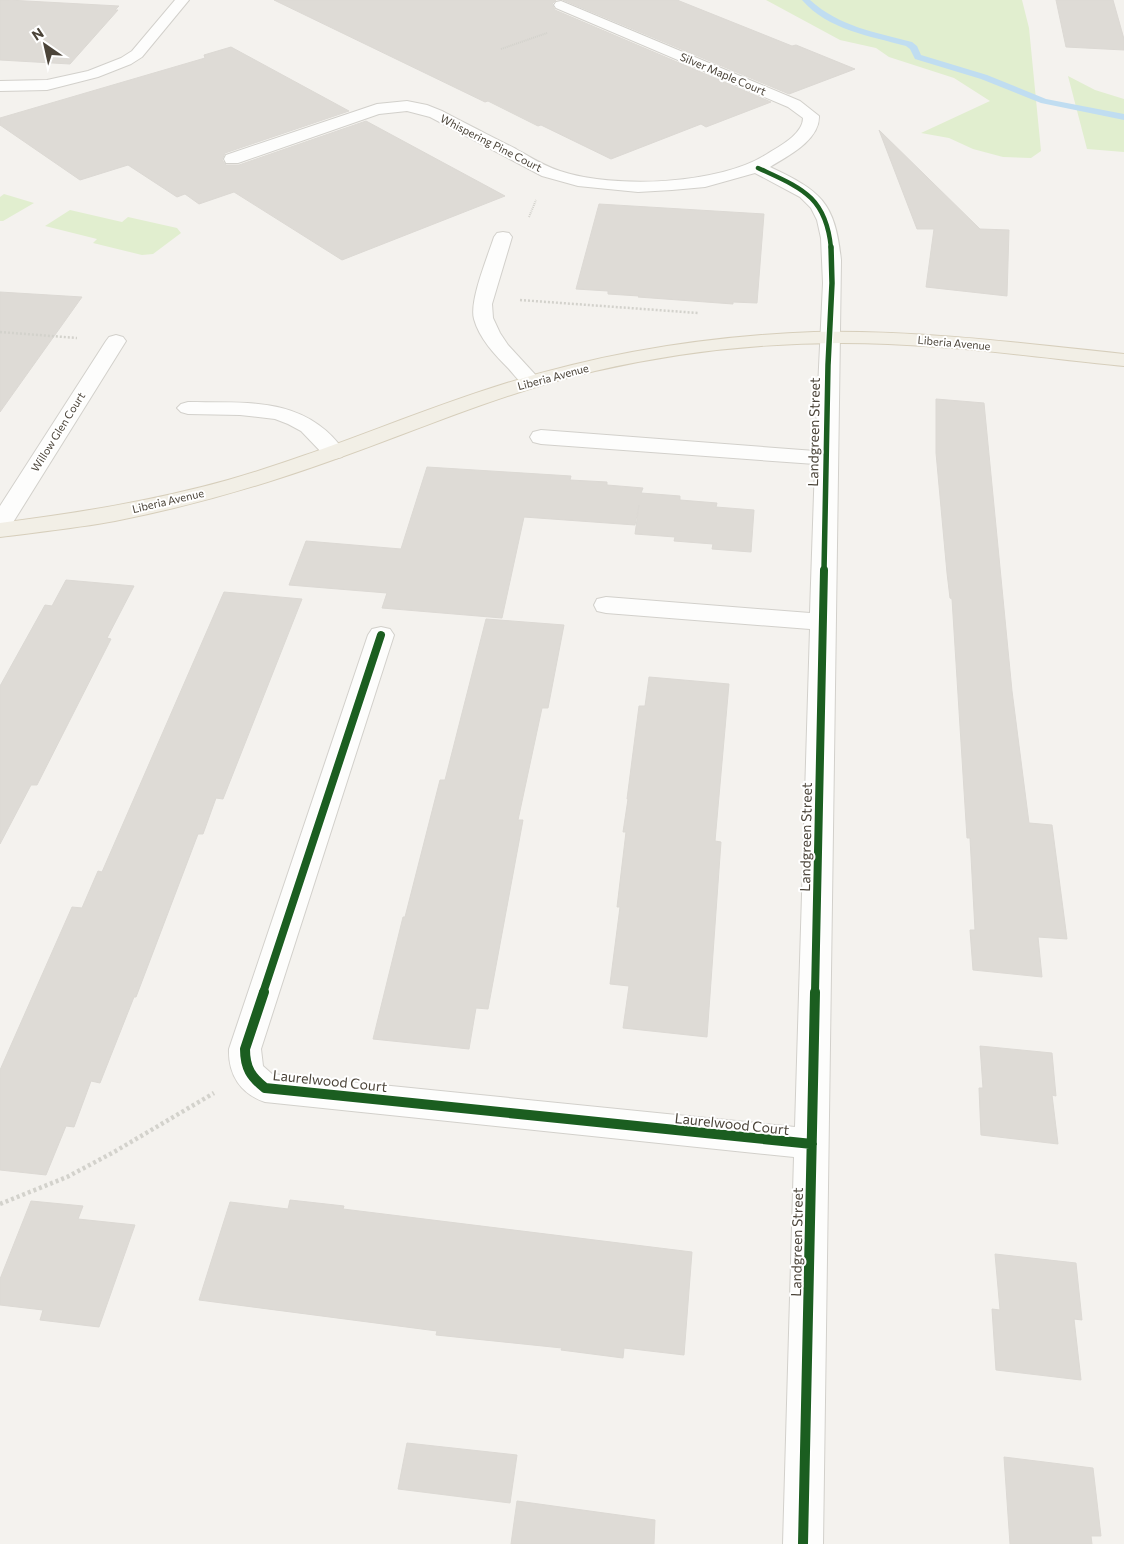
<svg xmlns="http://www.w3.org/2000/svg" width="1124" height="1544" font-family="Commissioner,sans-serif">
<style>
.green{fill:#e1eecf}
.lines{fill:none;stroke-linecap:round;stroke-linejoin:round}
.stream{fill:#c0ddf1;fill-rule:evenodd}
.building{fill:#dedbd6;stroke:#dcd9d4}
.minor-casing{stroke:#d2d0cb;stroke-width:2}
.major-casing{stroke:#d6cebb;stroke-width:2}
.path-far2{stroke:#d3d2cc;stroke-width:2;stroke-dasharray:1 1;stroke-linecap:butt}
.path-far1{stroke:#d3d2cc;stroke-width:2.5;stroke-dasharray:2 2;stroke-linecap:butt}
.path{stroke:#d3d2cc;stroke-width:4.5;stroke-dasharray:3 3;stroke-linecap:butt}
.minor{fill:#fdfdfc;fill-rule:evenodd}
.major{fill:#f2efe6;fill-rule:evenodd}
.cycleway-far3-casing{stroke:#fff;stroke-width:6}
.cycleway-far2-casing{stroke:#fff;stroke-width:8}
.cycleway-far1-casing{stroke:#fff;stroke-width:11}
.cycleway-casing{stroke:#fff;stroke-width:13}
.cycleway-far3{stroke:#1b5e20;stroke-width:4.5}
.cycleway-far2{stroke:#1b5e20;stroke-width:5.5}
.cycleway-far1{stroke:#1b5e20;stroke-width:8}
.cycleway{stroke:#1b5e20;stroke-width:10}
.labels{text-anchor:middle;stroke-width:4;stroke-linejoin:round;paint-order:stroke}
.far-street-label{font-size:11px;fill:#4b4439;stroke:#fff}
.street-label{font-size:14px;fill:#4b4439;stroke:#fff}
</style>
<rect width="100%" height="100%" fill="#f4f2ee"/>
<path class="green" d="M 766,0 L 1022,0 L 1029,28 L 1041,151 L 1031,158 L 1003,157 L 973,149 L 949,138 L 921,133 L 990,101 L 954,78 L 889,57 L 876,48 L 840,40 Z
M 1068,76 L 1095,90 L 1124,99 L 1124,152 L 1087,149 Z
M 4,194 L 34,203 L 3,221 L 0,221 L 0,197 Z
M 70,210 L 122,222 L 128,217 L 177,228 L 181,233 L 153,254 L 142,255 L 93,243 L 97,239 L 45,226 Z"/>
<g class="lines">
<path class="stream" d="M 802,0 L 810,0 C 840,27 875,32 912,42 L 917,46 L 921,55 L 987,75 L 1046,99 L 1124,114 L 1124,120 L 1041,103 L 981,79 L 915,59 L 910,49 L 906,46 C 870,36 828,30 802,0 Z"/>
</g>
<path class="building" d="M 0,0 L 8,0 L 119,6 L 115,10 L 118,10 L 70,64 L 0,60 Z
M 274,0 L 556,0 L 552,4 L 555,10 L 771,102 L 706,127 L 701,124 L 611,159 L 541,125 L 538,126 L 488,101 L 485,102 Z
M 563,0 L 677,0 L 792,46 L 796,45 L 855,69 L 789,94 Z
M 1056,0 L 1113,0 L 1124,39 L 1124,50 L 1066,47 Z
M 231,47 L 349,111 L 225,153 L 222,160 L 226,165 L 239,165 L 366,121 L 505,196 L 342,260 L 234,192 L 199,204 L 185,194 L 177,197 L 128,165 L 80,180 L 0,125 L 0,118 L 205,58 L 204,55 Z
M 879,130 L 980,229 L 1009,230 L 1007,296 L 926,287 L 934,229 L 917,229 Z
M 599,204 L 764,214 L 757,303 L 733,302 L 733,304 L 638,297 L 639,296 L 608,294 L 608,291 L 576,289 Z
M 0,292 L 82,297 L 0,412 Z
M 936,399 L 984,403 L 1012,691 L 1029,823 L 1052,825 L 1067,939 L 1038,937 L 1042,977 L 973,970 L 970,930 L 975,930 L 970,838 L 967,838 L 952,599 L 950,598 L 947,573 L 936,453 Z
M 427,467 L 571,476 L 570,480 L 607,482 L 607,485 L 643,488 L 641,493 L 680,496 L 680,500 L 717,503 L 716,507 L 754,510 L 751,552 L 712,549 L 713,544 L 674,541 L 675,537 L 635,534 L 639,505 L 635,525 L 524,517 L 502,618 L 382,608 L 387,593 L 289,585 L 306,541 L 401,549 Z
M 66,580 L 134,586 L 107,638 L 111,639 L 37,785 L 31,785 L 0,844 L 0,686 L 45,605 L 52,606 Z
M 224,592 L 302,599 L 223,799 L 216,798 L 203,834 L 198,834 L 136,997 L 134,997 L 100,1083 L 91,1081 L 74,1127 L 66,1126 L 46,1175 L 0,1170 L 0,1070 L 72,907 L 82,908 L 98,871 L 102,872 Z
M 486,619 L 564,625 L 548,708 L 542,708 L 518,820 L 523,820 L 488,1009 L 476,1008 L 469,1049 L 373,1039 L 403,917 L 405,917 L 440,780 L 445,780 Z
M 649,677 L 729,684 L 715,841 L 721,842 L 707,1037 L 623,1028 L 629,986 L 610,984 L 620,907 L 617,907 L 626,832 L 623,832 L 628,799 L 627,799 L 639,706 L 645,706 Z
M 980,1046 L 1052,1053 L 1056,1096 L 1052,1095 L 1058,1144 L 981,1135 L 979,1088 L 983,1088 Z
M 290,1200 L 344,1206 L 343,1209 L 692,1252 L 684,1355 L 624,1348 L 623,1358 L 561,1350 L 562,1348 L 436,1335 L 437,1331 L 199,1300 L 230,1202 L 288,1209 Z
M 31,1201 L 83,1206 L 78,1219 L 135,1225 L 99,1327 L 40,1320 L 43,1310 L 0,1305 L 0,1279 Z
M 995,1254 L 1076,1263 L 1082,1320 L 1074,1319 L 1081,1380 L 996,1370 L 992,1309 L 1000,1310 Z
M 407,1443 L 517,1455 L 510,1503 L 398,1489 Z
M 1004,1457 L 1093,1468 L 1101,1536 L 1091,1536 L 1092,1544 L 1010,1544 Z
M 517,1501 L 655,1520 L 654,1544 L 511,1544 Z"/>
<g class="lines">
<g class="minor-casing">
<path id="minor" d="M 175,0 L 189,0 L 142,57 L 131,64 L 98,77 L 47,90 L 0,91 L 0,81 L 47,80 L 88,71 L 121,58 L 132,51 Z
M 561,1 L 800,101 L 819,116 C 820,140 788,156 770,167 C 821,191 835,202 841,260 L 823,1544 L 783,1544 L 794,1157 L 265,1102 C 241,1094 228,1075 229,1049 L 368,635 L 372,629 L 381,627 L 390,629 L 394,635 L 261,1049 L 263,1066 L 272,1074 L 795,1127 L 810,629 L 606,613 L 597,611 L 594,605 L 597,599 L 606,597 L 810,613 L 815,464 L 541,444 L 533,442 L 530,437 L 533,432 L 541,430 L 815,451 L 823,283 L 821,238 L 817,220 L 811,208 L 800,197 L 755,173 L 705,187 L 672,190 L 638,192 L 578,186 L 542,176 L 430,117 L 407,111 L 379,114 L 238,163 L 226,163 L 224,159 L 226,155 L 377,104 L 407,101 L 427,105 L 442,111 C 466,124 491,136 516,149 C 530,157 544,166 560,171 C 614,189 719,185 767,154 C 780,146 803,134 803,118 L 788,107 L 556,8 L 554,5 L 556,2 Z
M 503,232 L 509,233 L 512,237 L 492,304 L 493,318 L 500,333 L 508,345 L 542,382 L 539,386 C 524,390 518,379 509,369 C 495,355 479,338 474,319 C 469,301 488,256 494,237 L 497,233 Z
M 116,335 L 123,337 L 126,341 L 12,524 L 8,529 L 0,531 L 0,506 L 106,341 L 109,337 Z
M 188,402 C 248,403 306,396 345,452 L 342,457 L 334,459 L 326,457 L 301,431 L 288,424 L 275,419 L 240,415 L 188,414 L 181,412 L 177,408 L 181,404 Z"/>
</g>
<g class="major-casing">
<path id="major" d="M 814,332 C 918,330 1021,343 1124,354 L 1124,366 C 1045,358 967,347 888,344 C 790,340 690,349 595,371 C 487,396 387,444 283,477 C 228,495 171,510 115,521 C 77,528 38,532 0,537 L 0,523 C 77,513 153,501 228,480 C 323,453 413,412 507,383 C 607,352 710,336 814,332 Z"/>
</g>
<path class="path-far2" d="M 501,49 L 547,33
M 529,217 L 536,200"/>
<path class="path-far1" d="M 520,300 L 698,313
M 0,332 L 77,338"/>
<path class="path" d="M 0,1204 L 67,1177 L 114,1152 L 214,1093"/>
<use href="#minor" class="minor"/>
<use href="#major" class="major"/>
<g class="cycleway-far3-casing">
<path id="cycleway-far3" d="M 758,168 C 801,188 826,196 831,248"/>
</g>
<g class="cycleway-far2-casing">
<path id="cycleway-far2" d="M 824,571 L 828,365 L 832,283 L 831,247"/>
</g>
<g class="cycleway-far1-casing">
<path id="cycleway-far1" d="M 263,993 L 381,635
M 815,993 L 824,570"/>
</g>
<g class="cycleway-casing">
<path id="cycleway" d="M 264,992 L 245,1049 C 245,1068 251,1077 265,1088 L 812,1144
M 803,1544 L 815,992"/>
</g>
<use href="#cycleway-far3" class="cycleway-far3"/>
<use href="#cycleway-far2" class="cycleway-far2"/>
<use href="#cycleway-far1" class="cycleway-far1"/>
<use href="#cycleway" class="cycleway"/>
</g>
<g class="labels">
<g class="far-street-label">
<text transform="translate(723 74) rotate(23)" y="4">Silver Maple Court</text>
<text transform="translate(491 143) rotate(27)" y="4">Whispering Pine Court</text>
<text transform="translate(954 343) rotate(5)" y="4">Liberia Avenue</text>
<text transform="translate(553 377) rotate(-15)" y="4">Liberia Avenue</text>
<text transform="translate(58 432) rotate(-58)" y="4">Willow Glen Court</text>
<text transform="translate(168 501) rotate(-13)" y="4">Liberia Avenue</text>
</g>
<g class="street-label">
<text transform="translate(814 432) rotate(-89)" y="5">Landgreen Street</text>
<text transform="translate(806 837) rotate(-89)" y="5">Landgreen Street</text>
<text transform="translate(330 1081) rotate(6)" y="5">Laurelwood Court</text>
<text transform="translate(732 1124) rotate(6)" y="5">Laurelwood Court</text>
<text transform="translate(797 1242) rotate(-89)" y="5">Landgreen Street</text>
</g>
</g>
<g transform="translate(45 45) rotate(326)" stroke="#ffffff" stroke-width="4" paint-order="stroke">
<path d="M0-4L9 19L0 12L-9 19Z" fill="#4b4439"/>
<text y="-8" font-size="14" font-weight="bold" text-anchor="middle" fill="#4b4439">N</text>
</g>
</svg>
